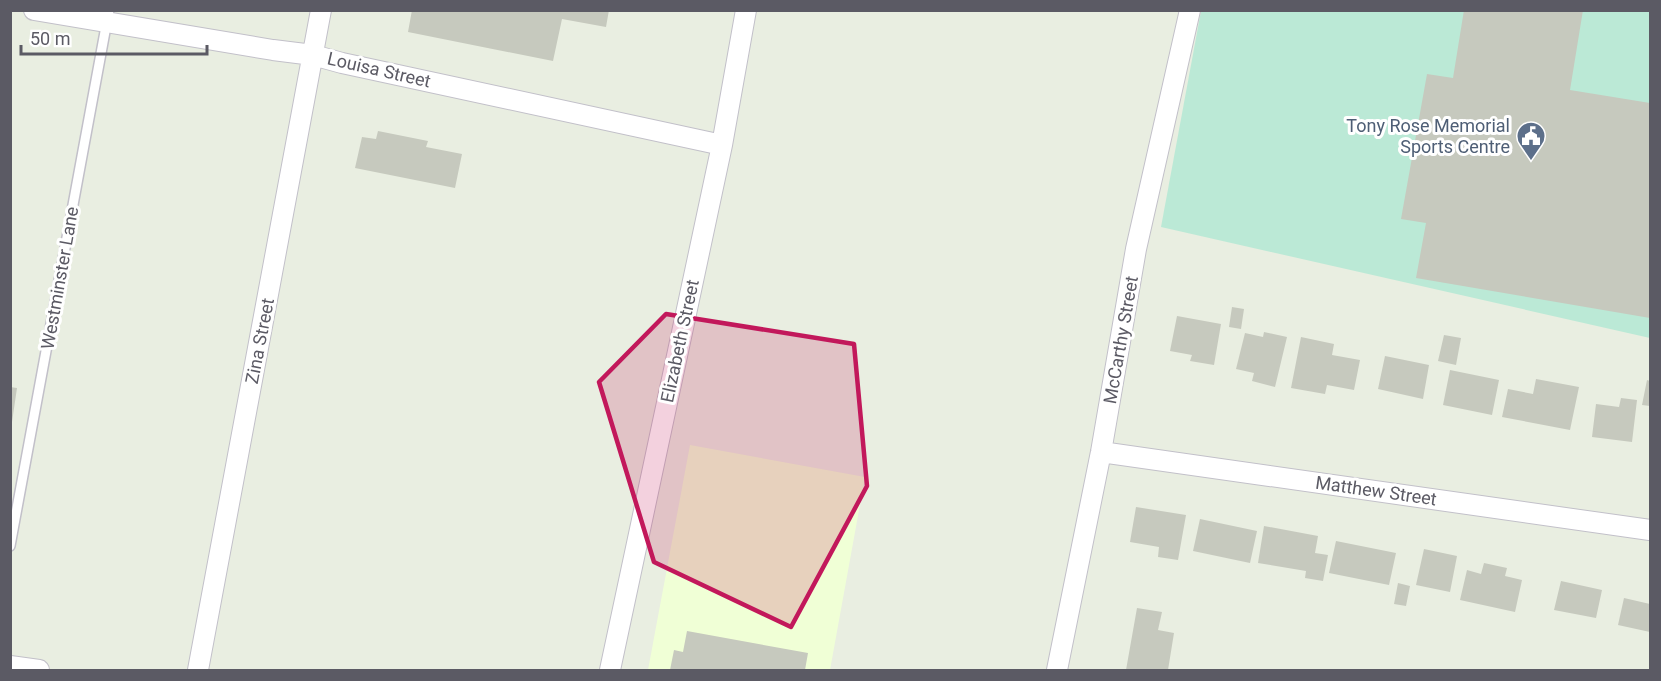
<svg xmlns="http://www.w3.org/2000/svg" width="1661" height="681" font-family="Roboto,sans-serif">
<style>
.commercial{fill:#f0ffd6}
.green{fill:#bbe9d6}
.building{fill:#c6c9be}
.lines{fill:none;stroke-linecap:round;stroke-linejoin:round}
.service-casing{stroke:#c2c0c9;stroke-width:12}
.minor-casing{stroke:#c2c0c9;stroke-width:22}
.service{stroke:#fff;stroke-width:9}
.minor{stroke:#fff;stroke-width:20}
.marked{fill:#c2185b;fill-opacity:0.2;stroke:#c2185b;stroke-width:4.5;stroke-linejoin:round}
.labels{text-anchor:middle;stroke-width:6;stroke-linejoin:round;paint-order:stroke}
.street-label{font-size:18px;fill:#5b5a64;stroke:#fff}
.service-label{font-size:18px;fill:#4e5e75;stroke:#fff;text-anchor:end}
</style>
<rect width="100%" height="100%" fill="#e9eee1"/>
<path class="commercial" d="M 690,445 L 865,477 L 830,670 L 648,670 Z"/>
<path class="green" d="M 1201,11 L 1650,11 L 1650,338 L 1161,227 Z"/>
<path class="building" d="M 412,10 L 609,10 L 606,27 L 562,19 L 553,61 L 408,32 Z
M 1464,10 L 1583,10 L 1570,90 L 1650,103 L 1650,318 L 1416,278 L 1426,223 L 1401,219 L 1427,74 L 1453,78 Z
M 378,131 L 428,141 L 426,147 L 462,154 L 455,188 L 355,168 L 362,137 L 376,139 Z
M 1232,307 L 1244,309 L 1241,329 L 1229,327 Z
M 1177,316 L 1221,324 L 1214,365 L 1190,361 L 1192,355 L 1170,351 Z
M 1264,332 L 1287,337 L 1275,387 L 1252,381 L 1254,373 L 1236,369 L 1245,333 L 1263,337 Z
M 1444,335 L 1461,338 L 1456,365 L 1438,361 Z
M 1301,337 L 1334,344 L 1332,355 L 1360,360 L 1354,390 L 1327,385 L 1325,394 L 1291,388 Z
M 1385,356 L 1429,365 L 1423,399 L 1378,389 Z
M 1450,370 L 1499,380 L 1492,415 L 1443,405 Z
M 1536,379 L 1579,387 L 1570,430 L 1502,417 L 1508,389 L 1533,394 Z
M 1647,380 L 1650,381 L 1650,406 L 1642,405 Z
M 10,387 L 17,388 L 12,422 L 10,422 Z
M 1621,398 L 1637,400 L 1632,442 L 1592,437 L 1596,404 L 1619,407 Z
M 1136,507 L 1186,515 L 1178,560 L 1158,557 L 1159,547 L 1130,542 Z
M 1200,519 L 1257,531 L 1250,563 L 1193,551 Z
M 1264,526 L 1318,536 L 1315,553 L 1328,555 L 1323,581 L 1305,578 L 1306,571 L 1258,563 Z
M 1336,541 L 1396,553 L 1389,585 L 1329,573 Z
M 1424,549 L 1457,556 L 1450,592 L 1416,585 Z
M 1484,563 L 1507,568 L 1505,576 L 1522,580 L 1515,612 L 1460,600 L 1467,570 L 1481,574 Z
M 1561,581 L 1602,590 L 1596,618 L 1554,610 Z
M 1398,583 L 1410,586 L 1406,606 L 1394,604 Z
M 1624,598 L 1650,604 L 1650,632 L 1618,625 Z
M 1137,608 L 1162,612 L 1158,630 L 1174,633 L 1168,670 L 1126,670 Z
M 687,631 L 808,653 L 805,670 L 670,670 L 674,650 L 683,652 Z"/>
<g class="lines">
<g class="service-casing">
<path id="service" d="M 10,546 L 109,10"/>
</g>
<g class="minor-casing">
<path id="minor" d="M 34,10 L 273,50 L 313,55 L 342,63 L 722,145
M 1101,452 L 1650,530
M 10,666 L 39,670
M 198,670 L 321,10
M 610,670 L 722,145 L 746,10
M 1057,670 L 1101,452 L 1136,249 L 1190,10"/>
</g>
<use href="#service" class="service"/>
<use href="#minor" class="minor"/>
</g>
<path class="marked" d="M 666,314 L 854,344 L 867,486 L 791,627 L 654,562 L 599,382 Z"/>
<defs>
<g id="civic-pin" transform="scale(1.5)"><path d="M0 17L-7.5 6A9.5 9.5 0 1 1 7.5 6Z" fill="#5c6f8a" stroke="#fff"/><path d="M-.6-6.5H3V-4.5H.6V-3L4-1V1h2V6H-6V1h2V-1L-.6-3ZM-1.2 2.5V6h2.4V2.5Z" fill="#fff"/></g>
</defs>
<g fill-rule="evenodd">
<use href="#civic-pin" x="1531" y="136"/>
</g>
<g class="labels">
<g class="street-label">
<text transform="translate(379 70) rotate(13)" y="6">Louisa Street</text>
<text transform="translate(60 278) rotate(-80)" y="6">Westminster Lane</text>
<text transform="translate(1121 340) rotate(-80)" y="6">McCarthy Street</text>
<text transform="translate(260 341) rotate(-79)" y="6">Zina Street</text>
<text transform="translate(680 341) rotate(-78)" y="6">Elizabeth Street</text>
<text transform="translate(1376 491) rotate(8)" y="6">Matthew Street</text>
</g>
<g class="service-label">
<text x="1510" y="132">Tony Rose Memorial<tspan x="1510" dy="21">Sports Centre</tspan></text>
</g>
</g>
<rect width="1661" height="681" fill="none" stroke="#5b5a64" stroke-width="24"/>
<path d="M21 45v9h186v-9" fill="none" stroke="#5b5a64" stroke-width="3"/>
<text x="30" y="45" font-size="18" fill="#5b5a64" stroke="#ffffff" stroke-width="4.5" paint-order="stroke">50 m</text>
</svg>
